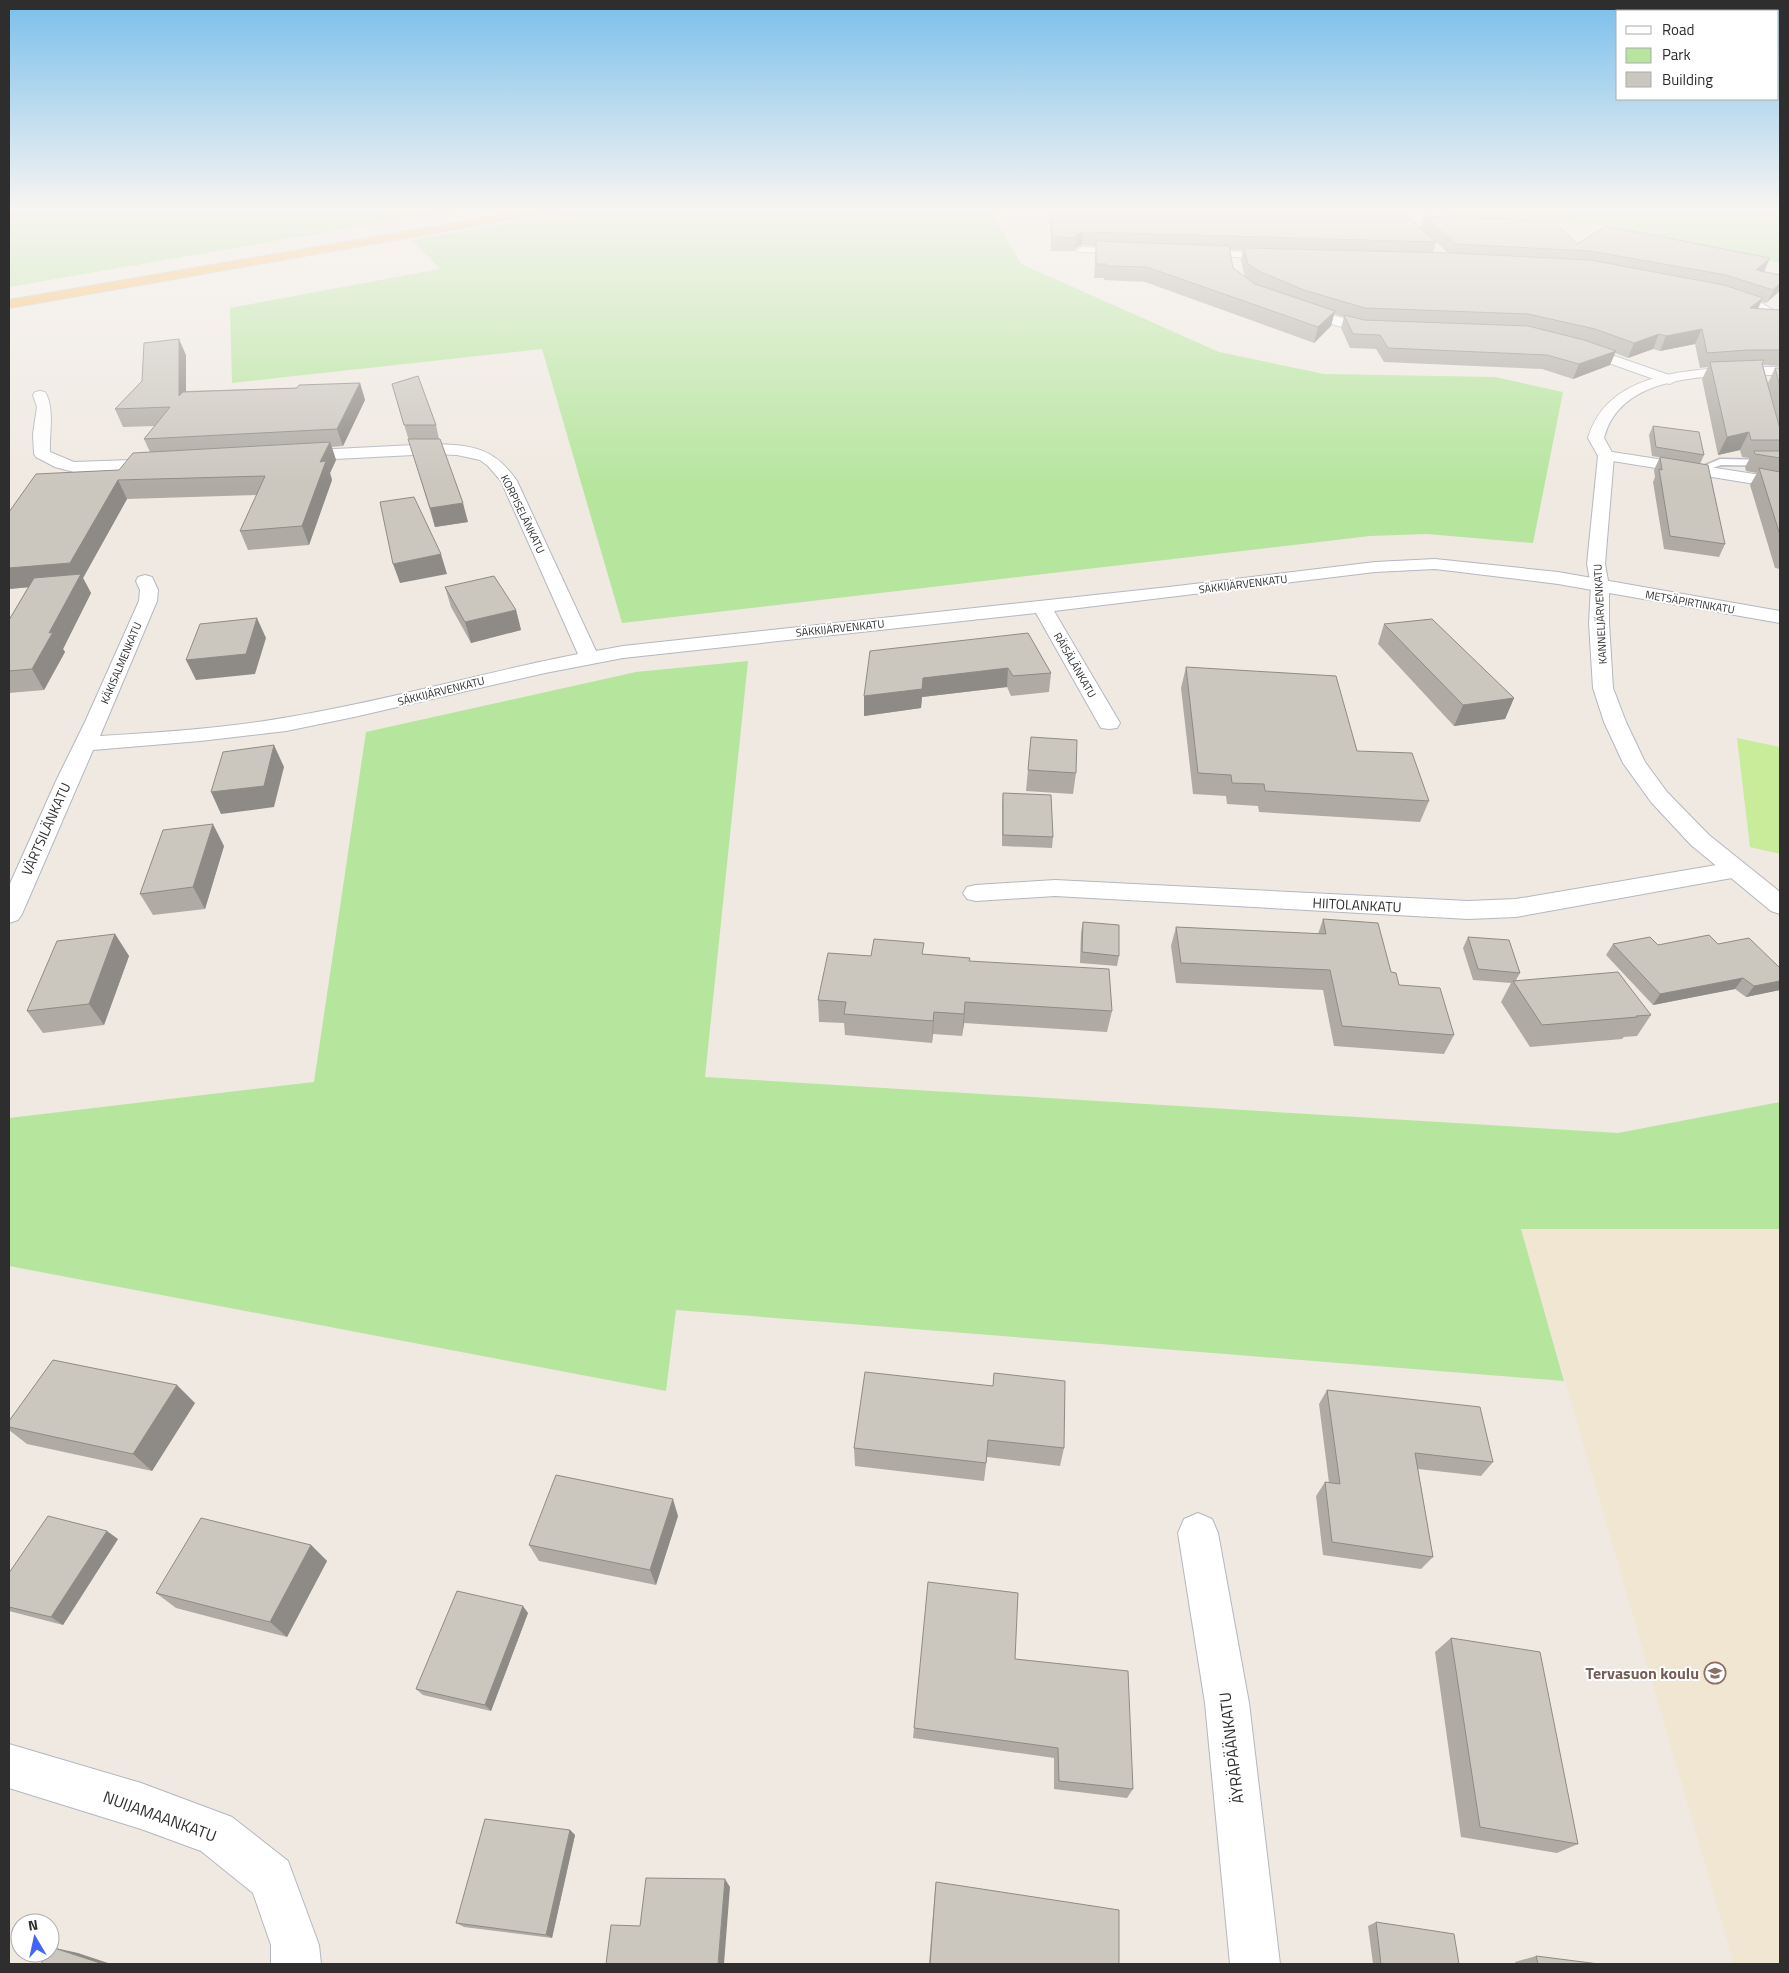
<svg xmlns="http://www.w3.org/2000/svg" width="1789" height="1973" font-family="'Titillium Web',sans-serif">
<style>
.education{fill:#f0e6d1}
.green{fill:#b6e59e}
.pitch{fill:#c9ec9a}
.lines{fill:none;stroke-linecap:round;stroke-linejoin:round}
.service-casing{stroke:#b4b7c1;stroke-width:3}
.minor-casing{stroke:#b4b7c1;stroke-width:2}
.tertiary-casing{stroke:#b4b7c1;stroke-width:2}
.trunk-casing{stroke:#c9c9c9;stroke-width:2}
.service{fill:#fff;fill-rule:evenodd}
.minor{fill:#fff;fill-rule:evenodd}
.tertiary{fill:#fff;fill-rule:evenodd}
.trunk{fill:#f8ba60;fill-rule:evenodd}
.wall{fill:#afaba4;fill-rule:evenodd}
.shaded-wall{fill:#8e8b86}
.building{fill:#cbc7bf;stroke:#8e8b86}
.labels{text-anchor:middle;stroke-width:4;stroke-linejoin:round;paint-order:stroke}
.far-street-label{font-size:11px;fill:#2e2e2e;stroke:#fff}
.street-label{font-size:14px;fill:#2e2e2e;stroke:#fff}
.near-education-label{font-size:16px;font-weight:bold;fill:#785e54;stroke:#fff;text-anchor:end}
.near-street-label{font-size:16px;fill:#2e2e2e;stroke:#fff}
</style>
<rect width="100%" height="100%" fill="#efe9e1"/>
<path class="education" d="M 1521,1228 L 1780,1229 L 1780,1964 L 1734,1964 Z"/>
<path class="green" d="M 9,209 L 461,209 L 9,287 Z
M 586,209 L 990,209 L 1021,264 L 1219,352 L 1324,374 L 1495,377 L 1563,392 L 1533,543 L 1427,534 L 1370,536 L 622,623 L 542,349 L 232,383 L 230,308 L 440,269 L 412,240 Z
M 1441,209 L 1749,209 L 1780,215 L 1780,263 L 1614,226 L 1455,218 Z
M 748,661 L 705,1077 L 1618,1133 L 1780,1102 L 1780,1229 L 1521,1229 L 1564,1381 L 676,1310 L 666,1391 L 9,1266 L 9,1118 L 314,1082 L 366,732 L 636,672 Z"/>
<path class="pitch" d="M 1737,738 L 1780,747 L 1780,854 L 1750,847 Z"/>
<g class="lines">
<g class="service-casing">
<path id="service" d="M 1720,459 L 1780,460 L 1780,466 L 1721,465 L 1699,473 L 1694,470 Z"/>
</g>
<g class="minor-casing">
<path id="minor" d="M 1082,247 L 1132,248 L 1138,251 L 1132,254 L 1078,252 L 1076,250 Z
M 1195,250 L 1279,253 L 1285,256 L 1279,259 L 1191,255 L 1189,253 L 1191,251 Z
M 1724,292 L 1760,302 L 1780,314 L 1780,323 L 1752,308 L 1720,299 L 1718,296 L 1720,293 Z
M 1297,304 L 1362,324 L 1383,326 L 1384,329 C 1373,342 1309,316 1293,311 L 1291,308 L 1293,305 Z
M 1577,343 L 1675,377 L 1677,380 L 1670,384 L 1665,383 L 1572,350 L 1570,347 L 1572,344 Z
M 40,391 L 45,392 C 55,408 49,433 50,452 L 74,462 L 161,459 L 167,461 L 169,464 L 167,467 L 161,469 L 74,472 L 55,467 L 36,457 L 34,454 L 33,434 L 37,407 L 33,395 L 35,392 Z
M 433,444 C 471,445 494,447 517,481 L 596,651 L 623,646 L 1169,587 L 1375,562 L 1435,559 L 1558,572 L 1780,611 L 1780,623 L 1558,584 L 1435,569 L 1375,572 L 1054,611 L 1120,723 L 1117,728 L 1109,729 L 1101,728 L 1098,723 L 1036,613 L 623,658 L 545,673 L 354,717 L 286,731 L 200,741 L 93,750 L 22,914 L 18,920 L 9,923 L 9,886 L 56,781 L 85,722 L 139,601 L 140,590 L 136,581 L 138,577 L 145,575 L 152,577 L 158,590 L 157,601 L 100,736 C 163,732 226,728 289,717 C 386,701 481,673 578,654 L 501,481 L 488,466 L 480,460 L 457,455 L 433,454 L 296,461 L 290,459 L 288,456 L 290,453 L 296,451 Z
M 1606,451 L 1780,478 L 1780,488 L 1600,459 L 1598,456 L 1600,453 Z
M 1734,862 L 1743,864 L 1746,870 L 1743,876 L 1516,917 L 1468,919 L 1055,896 L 976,901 L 967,899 L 963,893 L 967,887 L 976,885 L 1055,880 L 1468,901 L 1516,899 Z
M 1198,1513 L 1212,1519 L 1218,1533 L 1249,1703 L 1280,1964 L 1230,1964 L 1205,1703 L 1178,1533 L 1184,1519 Z
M 9,1744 L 141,1783 L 232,1817 L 288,1861 L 319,1945 L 321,1964 L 271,1964 L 271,1945 L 253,1893 L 201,1851 L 141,1829 L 9,1788 Z"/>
</g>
<g class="tertiary-casing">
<path id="tertiary" d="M 1741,367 L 1780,367 L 1780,375 C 1724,376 1622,368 1604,438 L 1614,456 L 1605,564 L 1609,586 L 1609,623 L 1613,688 L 1626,722 L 1645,762 L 1667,792 L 1709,835 L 1780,892 L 1780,914 L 1771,911 L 1691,845 L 1651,802 L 1623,763 L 1604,722 L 1593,688 L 1589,623 L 1591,586 L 1587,564 L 1598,456 L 1588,438 C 1607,373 1685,370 1741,367 Z"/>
</g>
<g class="trunk-casing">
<path id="trunk" d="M 536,209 L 559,209 L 554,212 L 9,308 L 9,300 Z"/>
</g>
<use href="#service" class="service"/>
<use href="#minor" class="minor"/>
<use href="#tertiary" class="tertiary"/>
<use href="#trunk" class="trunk"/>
</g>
<path class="wall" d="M 1050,209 L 1406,209 L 1405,214 L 1421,228 L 1424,216 L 1577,244 L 1780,275 L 1766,303 L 1761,302 L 1758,309 L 1780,310 L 1780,366 L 1763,365 L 1768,383 L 1775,368 L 1780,368 L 1780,569 L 1775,568 L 1750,485 L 1757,473 L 1746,471 L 1745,467 L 1750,458 L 1742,457 L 1740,450 L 1718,455 L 1702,379 L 1708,367 L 1700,368 L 1695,344 L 1660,351 L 1653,349 L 1628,358 L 1615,353 L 1610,365 L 1573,379 L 1542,369 L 1384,362 L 1376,349 L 1350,348 L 1341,328 L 1344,317 L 1334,314 L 1331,326 L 1314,343 L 1145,282 L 1104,280 L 1104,278 L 1094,278 L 1096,246 L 1082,245 L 1075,248 L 1075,251 L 1051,251 ZM 1436,242 L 1448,253 L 1433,253 ZM 1230,250 L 1243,250 L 1241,261 L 1245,277 L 1233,268 Z
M 186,355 L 186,391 L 297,388 L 360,383 L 365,400 L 343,446 L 332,447 L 336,460 L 330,473 L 332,480 L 309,545 L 248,550 L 240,531 L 257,495 L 127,499 L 83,578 L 91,593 L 63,649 L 65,652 L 44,690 L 9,693 L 9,620 L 28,587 L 9,589 L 119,470 L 150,452 L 144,439 L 155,426 L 123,427 L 115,409 Z
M 397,401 L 436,425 L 439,439 L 468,522 L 435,527 Z
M 1653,426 L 1704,455 L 1700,464 L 1652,456 L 1649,435 Z
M 1660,457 L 1725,544 L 1719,557 L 1664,549 L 1653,482 L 1655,477 L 1654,470 Z
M 445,587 L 516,610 L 521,630 L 471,643 L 451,607 Z
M 1384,624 L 1514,698 L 1505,719 L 1454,726 L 1378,644 Z
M 870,651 L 1051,673 L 1049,692 L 1011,696 L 1007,687 L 922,697 L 921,708 L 864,716 Z
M 1186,667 L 1357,751 L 1429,801 L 1420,822 L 1259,812 L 1258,806 L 1227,804 L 1226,796 L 1193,794 L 1181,688 Z
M 1031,737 L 1076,773 L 1073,794 L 1026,791 Z
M 1003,793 L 1053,837 L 1052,848 L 1002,846 L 1002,804 Z
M 224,846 L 205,909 L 153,915 L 140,894 Z
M 1323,919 L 1391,972 L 1399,985 L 1454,1035 L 1444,1054 L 1334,1046 L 1323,990 L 1176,983 L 1171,946 L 1176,927 L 1318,934 Z
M 1083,922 L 1119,956 L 1117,966 L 1080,963 L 1081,932 Z
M 115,934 L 129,956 L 104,1025 L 43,1033 L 27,1011 Z
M 1468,937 L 1520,973 L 1516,980 L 1651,1015 L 1637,1036 L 1624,1037 L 1622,1039 L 1530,1047 L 1501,1002 L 1511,983 L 1473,980 L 1463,948 Z
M 1613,944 L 1658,945 L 1718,944 L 1780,968 L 1780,990 L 1746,997 L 1735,989 L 1653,1005 L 1606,955 Z
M 924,954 L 969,961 L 1112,1011 L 1107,1032 L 964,1023 L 962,1036 L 933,1034 L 932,1043 L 845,1035 L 844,1023 L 819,1022 L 818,1000 L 871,956 Z
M 994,1373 L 1064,1448 L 1060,1466 L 987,1457 L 984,1481 L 855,1466 L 854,1448 L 993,1386 Z
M 1327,1390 L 1493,1462 L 1481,1476 L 1418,1469 L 1433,1557 L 1421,1569 L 1323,1555 L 1316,1496 L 1325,1482 L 1329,1483 L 1319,1404 Z
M 195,1403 L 152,1471 L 27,1444 L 9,1430 L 9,1421 Z
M 678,1516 L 656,1585 L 539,1561 L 529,1545 Z
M 118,1539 L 63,1625 L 9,1611 L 9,1573 Z
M 311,1545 L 327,1561 L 287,1637 L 176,1608 L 156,1593 Z
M 528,1613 L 491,1711 L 423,1695 L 416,1689 Z
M 1451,1638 L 1578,1844 L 1557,1853 L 1461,1837 L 1435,1652 Z
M 1015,1659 L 1133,1789 L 1127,1798 L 1054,1789 L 1054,1758 L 913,1738 L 914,1728 Z
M 570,1830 L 575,1835 L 552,1938 L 464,1927 L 456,1923 Z
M 936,1882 L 1119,1964 L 929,1964 L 935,1890 Z
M 1376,1922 L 1459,1964 L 1373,1964 L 1368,1926 Z
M 1536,1956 L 1599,1964 L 1516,1964 L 1515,1962 Z"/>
<path class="shaded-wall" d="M 1403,209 L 1406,209 L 1404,219 L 1399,222 Z
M 1083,232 L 1082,245 L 1075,248 L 1075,251 L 1076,235 Z
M 1770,258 L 1764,272 L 1756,270 Z
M 1780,283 L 1780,291 L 1766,303 L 1773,290 Z
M 1763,298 L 1756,312 L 1750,308 Z
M 1335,311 L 1331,326 L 1314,343 L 1318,327 Z
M 1702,329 L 1695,344 L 1660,351 L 1666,336 Z
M 1659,334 L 1653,349 L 1628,358 L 1634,343 Z
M 179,339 L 186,355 L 186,414 L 179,396 Z
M 1616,351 L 1610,365 L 1573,379 L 1579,364 Z
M 360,383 L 365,400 L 343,446 L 337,429 Z
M 1749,432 L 1740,450 L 1718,455 L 1727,437 Z
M 330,442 L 336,460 L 330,473 L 332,480 L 309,545 L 302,526 L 320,462 Z
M 118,480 L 127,499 L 83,578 L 91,593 L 63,649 L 65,652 L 44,690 L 32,669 L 49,633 L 76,583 L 9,589 L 9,568 Z
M 463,503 L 468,522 L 435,527 L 430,508 Z
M 441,554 L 447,574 L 400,583 L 393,564 Z
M 516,610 L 521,630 L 471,643 L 465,622 Z
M 257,618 L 266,638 L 255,674 L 196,680 L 186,660 Z
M 1008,668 L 1007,687 L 922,697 L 921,708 L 864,716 L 864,696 L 923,678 Z
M 1514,698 L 1505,719 L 1454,726 L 1463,705 Z
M 274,745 L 284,767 L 274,807 L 221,814 L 211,792 Z
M 213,824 L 224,846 L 205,909 L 193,887 Z
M 115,934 L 129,956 L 104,1025 L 89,1004 Z
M 1743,978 L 1735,989 L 1653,1005 L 1660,994 Z
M 1780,981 L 1780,990 L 1746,997 L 1754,986 Z
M 965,1002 L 964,1023 L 962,1036 L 964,1014 Z
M 934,1012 L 933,1034 L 932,1043 L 933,1021 Z
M 177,1385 L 195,1403 L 152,1471 L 133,1454 Z
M 673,1499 L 678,1516 L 656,1585 L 650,1570 Z
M 107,1531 L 118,1539 L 63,1625 L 51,1617 Z
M 311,1545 L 327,1561 L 287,1637 L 270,1622 Z
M 523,1606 L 528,1613 L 491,1711 L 485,1705 Z
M 570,1830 L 575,1835 L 552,1938 L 546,1935 Z
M 725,1879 L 730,1887 L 724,1964 L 718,1964 Z
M 51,1947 L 78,1953 L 111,1964 L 103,1964 Z"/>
<path class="building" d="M 1051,209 L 1403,209 L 1404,213 L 1436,242 L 1083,232 L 1076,235 L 1076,238 L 1052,237 Z
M 1424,216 L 1554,221 L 1577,244 L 1606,226 L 1770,258 L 1756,270 L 1780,275 L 1780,283 L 1773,290 L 1726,275 L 1590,251 L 1456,244 Z
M 1096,241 L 1229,246 L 1233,268 L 1255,284 L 1335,311 L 1318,327 L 1147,267 L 1106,266 L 1106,264 L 1096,264 Z
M 1244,248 L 1452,253 L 1590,260 L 1724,285 L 1763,298 L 1750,308 L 1780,310 L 1780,350 L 1748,350 L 1707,353 L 1702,329 L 1666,336 L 1659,334 L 1634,343 L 1595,329 L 1528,314 L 1365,308 L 1304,290 L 1261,272 L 1248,264 Z
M 1344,315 L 1364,320 L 1528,326 L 1584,340 L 1616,351 L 1579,364 L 1547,355 L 1388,348 L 1380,335 L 1353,334 Z
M 179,339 L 179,396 L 183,392 L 297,388 L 299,385 L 360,383 L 337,429 L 144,439 L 170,407 L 115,409 L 142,381 L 144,343 Z
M 1764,360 L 1762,364 L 1780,429 L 1780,440 L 1751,440 L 1749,432 L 1727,437 L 1710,362 Z
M 1775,368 L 1780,368 L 1780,387 Z
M 418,376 L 436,425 L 404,425 L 392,384 Z
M 1653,426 L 1699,432 L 1704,455 L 1656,447 Z
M 408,439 L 440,439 L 463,503 L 430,508 Z
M 330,442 L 320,462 L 326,461 L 302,526 L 240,531 L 265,476 L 118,480 L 70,563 L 9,568 L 9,512 L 36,474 L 119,470 L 133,453 Z
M 1754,451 L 1780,451 L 1780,458 L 1755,454 Z
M 1660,457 L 1708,465 L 1725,544 L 1670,536 L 1659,469 L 1662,470 Z
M 1759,468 L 1780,472 L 1780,535 Z
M 414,497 L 441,554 L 393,564 L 380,502 Z
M 81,574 L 49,633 L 53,632 L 32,669 L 9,671 L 9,620 L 34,578 Z
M 494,576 L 516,610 L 465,622 L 445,587 Z
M 257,618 L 246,654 L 186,660 L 200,624 Z
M 1432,619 L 1514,698 L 1463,705 L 1384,624 Z
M 1028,633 L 1051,673 L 1013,676 L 1008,668 L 923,678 L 922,689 L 864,696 L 870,651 Z
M 1186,667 L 1336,676 L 1357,751 L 1412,753 L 1429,801 L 1265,791 L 1264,784 L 1232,783 L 1231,775 L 1198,773 Z
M 1031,737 L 1077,740 L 1076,773 L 1028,770 Z
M 274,745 L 264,786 L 211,792 L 223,752 Z
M 1003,793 L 1051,795 L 1053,837 L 1003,835 Z
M 213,824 L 193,887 L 140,894 L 163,830 Z
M 1323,919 L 1378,923 L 1391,972 L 1396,973 L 1399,985 L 1440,988 L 1454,1035 L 1342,1026 L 1330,970 L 1181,963 L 1176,927 L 1326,934 Z
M 1083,922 L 1119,925 L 1119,956 L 1082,952 Z
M 115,934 L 89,1004 L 27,1011 L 57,941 Z
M 1709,935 L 1718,944 L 1749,938 L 1780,968 L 1780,981 L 1754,986 L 1743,978 L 1660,994 L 1613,944 L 1650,937 L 1658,945 Z
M 1468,937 L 1509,940 L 1520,973 L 1478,969 Z
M 874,939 L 924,943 L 922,954 L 970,958 L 969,961 L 1109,969 L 1112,1011 L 965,1002 L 964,1014 L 934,1012 L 933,1021 L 844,1014 L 846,1002 L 818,1000 L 828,953 L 871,956 Z
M 1618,972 L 1651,1015 L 1636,1016 L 1637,1017 L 1542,1025 L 1513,981 Z
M 53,1360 L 177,1385 L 133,1454 L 9,1427 L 9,1421 Z
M 865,1372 L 993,1386 L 994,1373 L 1065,1381 L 1064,1448 L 988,1440 L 986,1463 L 854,1448 Z
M 1327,1390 L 1480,1407 L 1493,1462 L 1415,1453 L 1433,1557 L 1332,1542 L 1325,1482 L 1340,1484 Z
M 556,1475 L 673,1499 L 650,1570 L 529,1545 Z
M 48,1516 L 107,1531 L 51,1617 L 9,1607 L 9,1573 Z
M 201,1518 L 311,1545 L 270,1622 L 156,1593 Z
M 928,1582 L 1018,1593 L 1015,1659 L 1128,1671 L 1133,1789 L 1059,1781 L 1058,1748 L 914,1728 Z
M 457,1591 L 523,1606 L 485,1705 L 416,1689 Z
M 1451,1638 L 1540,1652 L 1578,1844 L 1480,1827 Z
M 485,1819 L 570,1830 L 546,1935 L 456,1923 Z
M 646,1878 L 725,1879 L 718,1964 L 606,1964 L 611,1925 L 640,1926 Z
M 936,1882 L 1119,1910 L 1119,1964 L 930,1964 Z
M 1376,1922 L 1454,1934 L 1459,1964 L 1381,1964 Z
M 51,1947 L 103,1964 L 41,1964 L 47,1953 L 50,1953 Z
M 1536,1956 L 1599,1964 L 1538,1964 Z"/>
<linearGradient id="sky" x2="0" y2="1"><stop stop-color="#7abfeb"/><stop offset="0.43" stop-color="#f8f5f2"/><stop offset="1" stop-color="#f8f5f2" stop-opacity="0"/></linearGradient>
<rect width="1789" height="485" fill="url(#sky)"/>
<defs>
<g id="school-ring" transform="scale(1.125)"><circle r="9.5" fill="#fff" stroke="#8d6e63" stroke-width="1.5"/><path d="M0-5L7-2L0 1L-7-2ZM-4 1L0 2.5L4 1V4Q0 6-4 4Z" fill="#8d6e63"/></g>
</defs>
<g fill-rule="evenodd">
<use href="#school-ring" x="1715" y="1673"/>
</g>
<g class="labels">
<g class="far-street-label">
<text transform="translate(523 514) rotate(64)" y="4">KORPISELÄNKATU</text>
<text transform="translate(1243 584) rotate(-7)" y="4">SÄKKIJÄRVENKATU</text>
<text transform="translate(1690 602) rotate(10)" y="4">METSÄPIRTINKATU</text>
<text transform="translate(1600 614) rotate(-93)" y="4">KANNELJÄRVENKATU</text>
<text transform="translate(840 628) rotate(-6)" y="4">SÄKKIJÄRVENKATU</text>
<text transform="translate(121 663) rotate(-67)" y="4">KÄKISALMENKATU</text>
<text transform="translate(1075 665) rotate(60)" y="4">RÄISÄLÄNKATU</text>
<text transform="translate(441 691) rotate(-14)" y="4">SÄKKIJÄRVENKATU</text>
</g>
<g class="street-label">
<text transform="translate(46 829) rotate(-66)" y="5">VÄRTSILÄNKATU</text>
<text transform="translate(1357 905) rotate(3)" y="5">HIITOLANKATU</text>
</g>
<g class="near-education-label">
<text x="1699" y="1679">Tervasuon koulu</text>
</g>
<g class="near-street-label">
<text transform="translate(1231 1748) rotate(-97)" y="6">ÄYRÄPÄÄNKATU</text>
<text transform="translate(160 1816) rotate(20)" y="6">NUIJAMAANKATU</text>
</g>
</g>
<rect width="1789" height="1973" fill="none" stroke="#2e2e2e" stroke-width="20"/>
<rect x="1616" y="10" width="162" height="90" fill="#ffffff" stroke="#ababab"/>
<rect x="1626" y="26" width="25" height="8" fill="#ffffff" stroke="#ababab"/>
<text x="1662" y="35" font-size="15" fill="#2e2e2e">Road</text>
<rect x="1626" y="48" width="25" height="15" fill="#b6e59e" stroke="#ababab"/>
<text x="1662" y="60" font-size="15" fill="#2e2e2e">Park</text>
<rect x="1626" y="72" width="25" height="15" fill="#cbc7bf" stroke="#ababab"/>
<text x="1662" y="85" font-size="15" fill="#2e2e2e">Building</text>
<g transform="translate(35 1938) rotate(351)"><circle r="24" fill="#ffffff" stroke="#ababab"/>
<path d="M0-4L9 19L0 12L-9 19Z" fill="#4264fb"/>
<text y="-8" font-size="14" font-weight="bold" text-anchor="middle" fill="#2e2e2e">N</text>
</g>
</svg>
